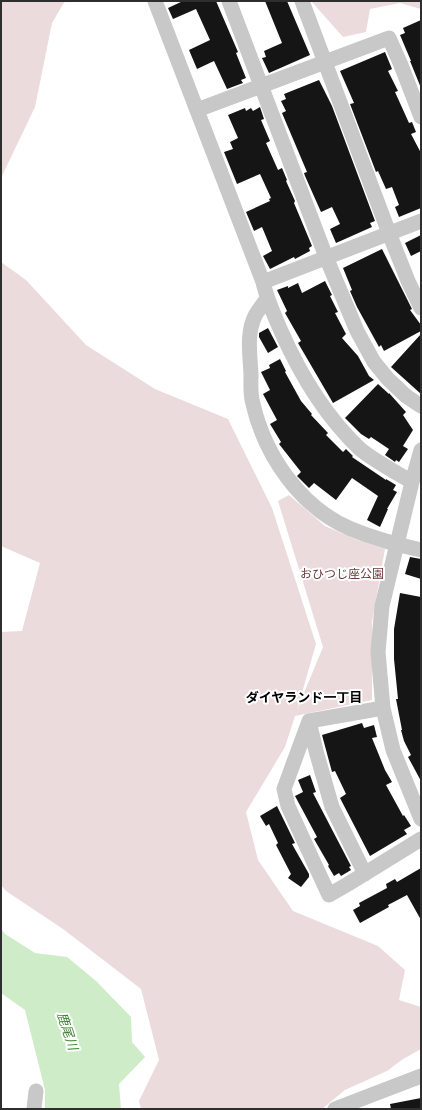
<svg xmlns="http://www.w3.org/2000/svg" width="422" height="1110" font-family="'Alegreya Sans','Noto Sans JP',sans-serif">
<style>
.green{fill:#ecdbdd}
.water{fill:#cdecc7}
.building{fill:#151515}
.lines{fill:none;stroke-linecap:round;stroke-linejoin:round}
.minor{stroke:#c8c8c8;stroke-width:15}
.labels{text-anchor:middle;stroke-width:4;stroke-linejoin:round;paint-order:stroke}
.park-label{font-size:12px;fill:#6a3b3b;stroke:#fff}
.neighbourhood-label{font-size:13px;font-weight:bold;fill:#000;stroke:#fff}
.water-label{font-size:13px;font-style:italic;fill:#428437;stroke:#fff}
</style>
<rect width="100%" height="100%" fill="#fff"/>
<path class="green" d="M 1,1 L 65,1 L 52,23 L 35,107 L 1,178 Z
M 311,1 L 421,1 L 421,9 L 400,3 L 370,9 L 366,32 L 343,37 Z
M 1,262 L 26,280 L 86,345 L 155,389 L 228,419 L 272,508 L 316,644 L 297,710 L 323,647 L 278,501 L 289,495 L 325,526 L 355,539 L 385,549 L 372,622 L 372,700 L 295,716 L 285,747 L 246,812 L 258,860 L 293,911 L 378,946 L 405,970 L 399,1000 L 421,1007 L 421,1049 L 403,1059 L 387,1071 L 345,1090 L 322,1109 L 141,1109 L 139,1101 L 159,1060 L 141,989 L 63,929 L 6,891 L 1,885 L 1,632 L 22,631 L 40,563 L 1,546 Z"/>
<path class="water" d="M 1,929 L 5,934 L 35,953 L 67,957 L 96,981 L 131,1017 L 132,1042 L 145,1057 L 119,1084 L 121,1109 L 45,1109 L 45,1090 L 25,1010 L 1,993 Z"/>
<path class="building" d="M 183,1 L 216,1 L 238,52 L 236,53 L 246,78 L 241,80 L 243,83 L 227,89 L 214,61 L 197,69 L 189,50 L 210,40 L 196,9 L 173,19 L 168,8 Z
M 265,1 L 287,1 L 310,55 L 269,73 L 262,58 L 266,57 L 264,51 L 282,43 Z
M 421,20 L 421,88 L 410,61 L 411,61 L 400,35 L 405,33 L 403,28 Z
M 385,52 L 392,69 L 388,71 L 398,91 L 395,92 L 409,123 L 412,122 L 416,132 L 411,134 L 421,153 L 421,208 L 399,217 L 395,207 L 399,205 L 392,187 L 386,189 L 378,171 L 376,172 L 350,104 L 354,103 L 340,71 Z
M 319,80 L 332,106 L 375,221 L 370,223 L 372,227 L 336,243 L 330,229 L 340,224 L 332,207 L 321,212 L 305,176 L 304,173 L 307,172 L 282,113 L 286,111 L 281,101 L 286,99 L 284,94 Z
M 260,107 L 264,119 L 261,120 L 270,141 L 266,143 L 278,170 L 282,168 L 287,180 L 286,181 L 295,201 L 294,203 L 312,246 L 309,248 L 310,251 L 295,259 L 294,257 L 270,269 L 263,256 L 272,251 L 262,227 L 254,231 L 246,212 L 270,201 L 269,199 L 271,198 L 260,174 L 237,184 L 224,152 L 233,149 L 230,142 L 238,138 L 228,115 L 245,108 L 246,111 L 251,108 L 253,111 Z
M 421,235 L 421,251 L 411,256 L 405,243 Z
M 382,249 L 412,309 L 410,310 L 421,325 L 421,331 L 384,351 L 381,345 L 379,347 L 357,307 L 350,291 L 352,290 L 343,268 Z
M 325,281 L 332,295 L 330,296 L 338,312 L 335,313 L 346,334 L 342,338 L 358,356 L 369,376 L 374,380 L 333,403 L 298,343 L 301,341 L 285,313 L 287,311 L 277,290 L 288,286 L 288,288 L 298,283 L 302,293 Z
M 268,328 L 278,347 L 268,353 L 259,337 L 259,333 Z
M 421,334 L 421,394 L 391,367 Z
M 280,359 L 286,371 L 285,372 L 301,401 L 312,414 L 311,415 L 328,433 L 326,435 L 343,452 L 346,449 L 353,456 L 352,457 L 386,480 L 386,479 L 396,485 L 393,490 L 397,492 L 387,509 L 388,509 L 380,527 L 367,520 L 378,496 L 352,478 L 336,500 L 314,483 L 309,488 L 297,476 L 301,472 L 279,444 L 281,442 L 270,424 L 277,420 L 263,394 L 270,390 L 261,372 L 270,368 L 269,365 Z
M 378,384 L 389,394 L 389,393 L 406,412 L 403,415 L 413,430 L 403,446 L 408,449 L 399,462 L 396,460 L 395,462 L 385,455 L 389,449 L 371,437 L 369,439 L 361,434 L 345,418 Z
M 410,557 L 421,559 L 421,579 L 405,574 Z
M 400,593 L 421,597 L 421,781 L 408,757 L 411,755 L 404,741 L 401,730 L 402,730 L 396,699 L 398,699 L 394,659 L 394,629 Z
M 362,723 L 364,728 L 374,725 L 377,737 L 372,738 L 385,770 L 392,782 L 386,785 L 403,816 L 404,815 L 411,826 L 404,830 L 407,834 L 370,856 L 340,798 L 346,794 L 335,771 L 332,772 L 322,735 Z
M 310,775 L 316,792 L 313,793 L 351,866 L 349,867 L 351,870 L 341,876 L 339,873 L 334,876 L 328,866 L 329,865 L 314,839 L 317,837 L 295,796 L 303,792 L 298,780 Z
M 277,806 L 295,843 L 292,844 L 309,874 L 309,877 L 301,887 L 288,878 L 291,874 L 276,845 L 278,843 L 269,824 L 266,826 L 260,816 Z
M 421,868 L 421,920 L 407,895 L 388,905 L 389,907 L 360,923 L 353,910 L 360,906 L 359,903 L 387,888 L 386,884 L 395,879 L 397,882 Z
M 421,1098 L 421,1109 L 391,1109 L 390,1104 Z"/>
<g class="lines">
<path class="minor" d="M 155,1 L 263,282 C 267,300 274,315 281,331 C 300,374 325,416 360,449 C 373,460 397,473 412,482
M 229,1 L 326,257 L 357,331 L 374,362 L 388,379 L 406,396 L 421,406
M 302,1 L 389,233 L 408,281 L 421,308
M 197,110 L 389,38 L 401,65 L 421,117
M 263,282 L 421,221
M 267,299 C 263,304 259,309 256,314 C 246,332 250,354 251,374 C 251,383 250,395 253,404 C 265,456 301,508 351,529 C 373,538 398,545 421,550
M 421,450 L 412,482 L 382,606 L 378,652 L 383,708 L 393,750 L 421,819
M 383,708 L 309,721 L 284,789 L 288,806 L 315,865 L 329,895 L 348,884 L 421,839
M 309,721 L 316,751 L 332,807 L 365,874
M 34,1109 L 36,1091
M 335,1109 L 421,1076"/>
</g>
<g class="labels">
<g class="park-label">
<text x="342" y="578">おひつじ座公園</text>
</g>
<g class="neighbourhood-label">
<text x="304" y="702">ダイヤランド一丁目</text>
</g>
<g class="water-label">
<text transform="translate(68 1031) rotate(72)" y="5">鹿尾川</text>
</g>
</g>
<rect width="422" height="1110" fill="none" stroke="#2e2e2e" stroke-width="4"/>
</svg>
